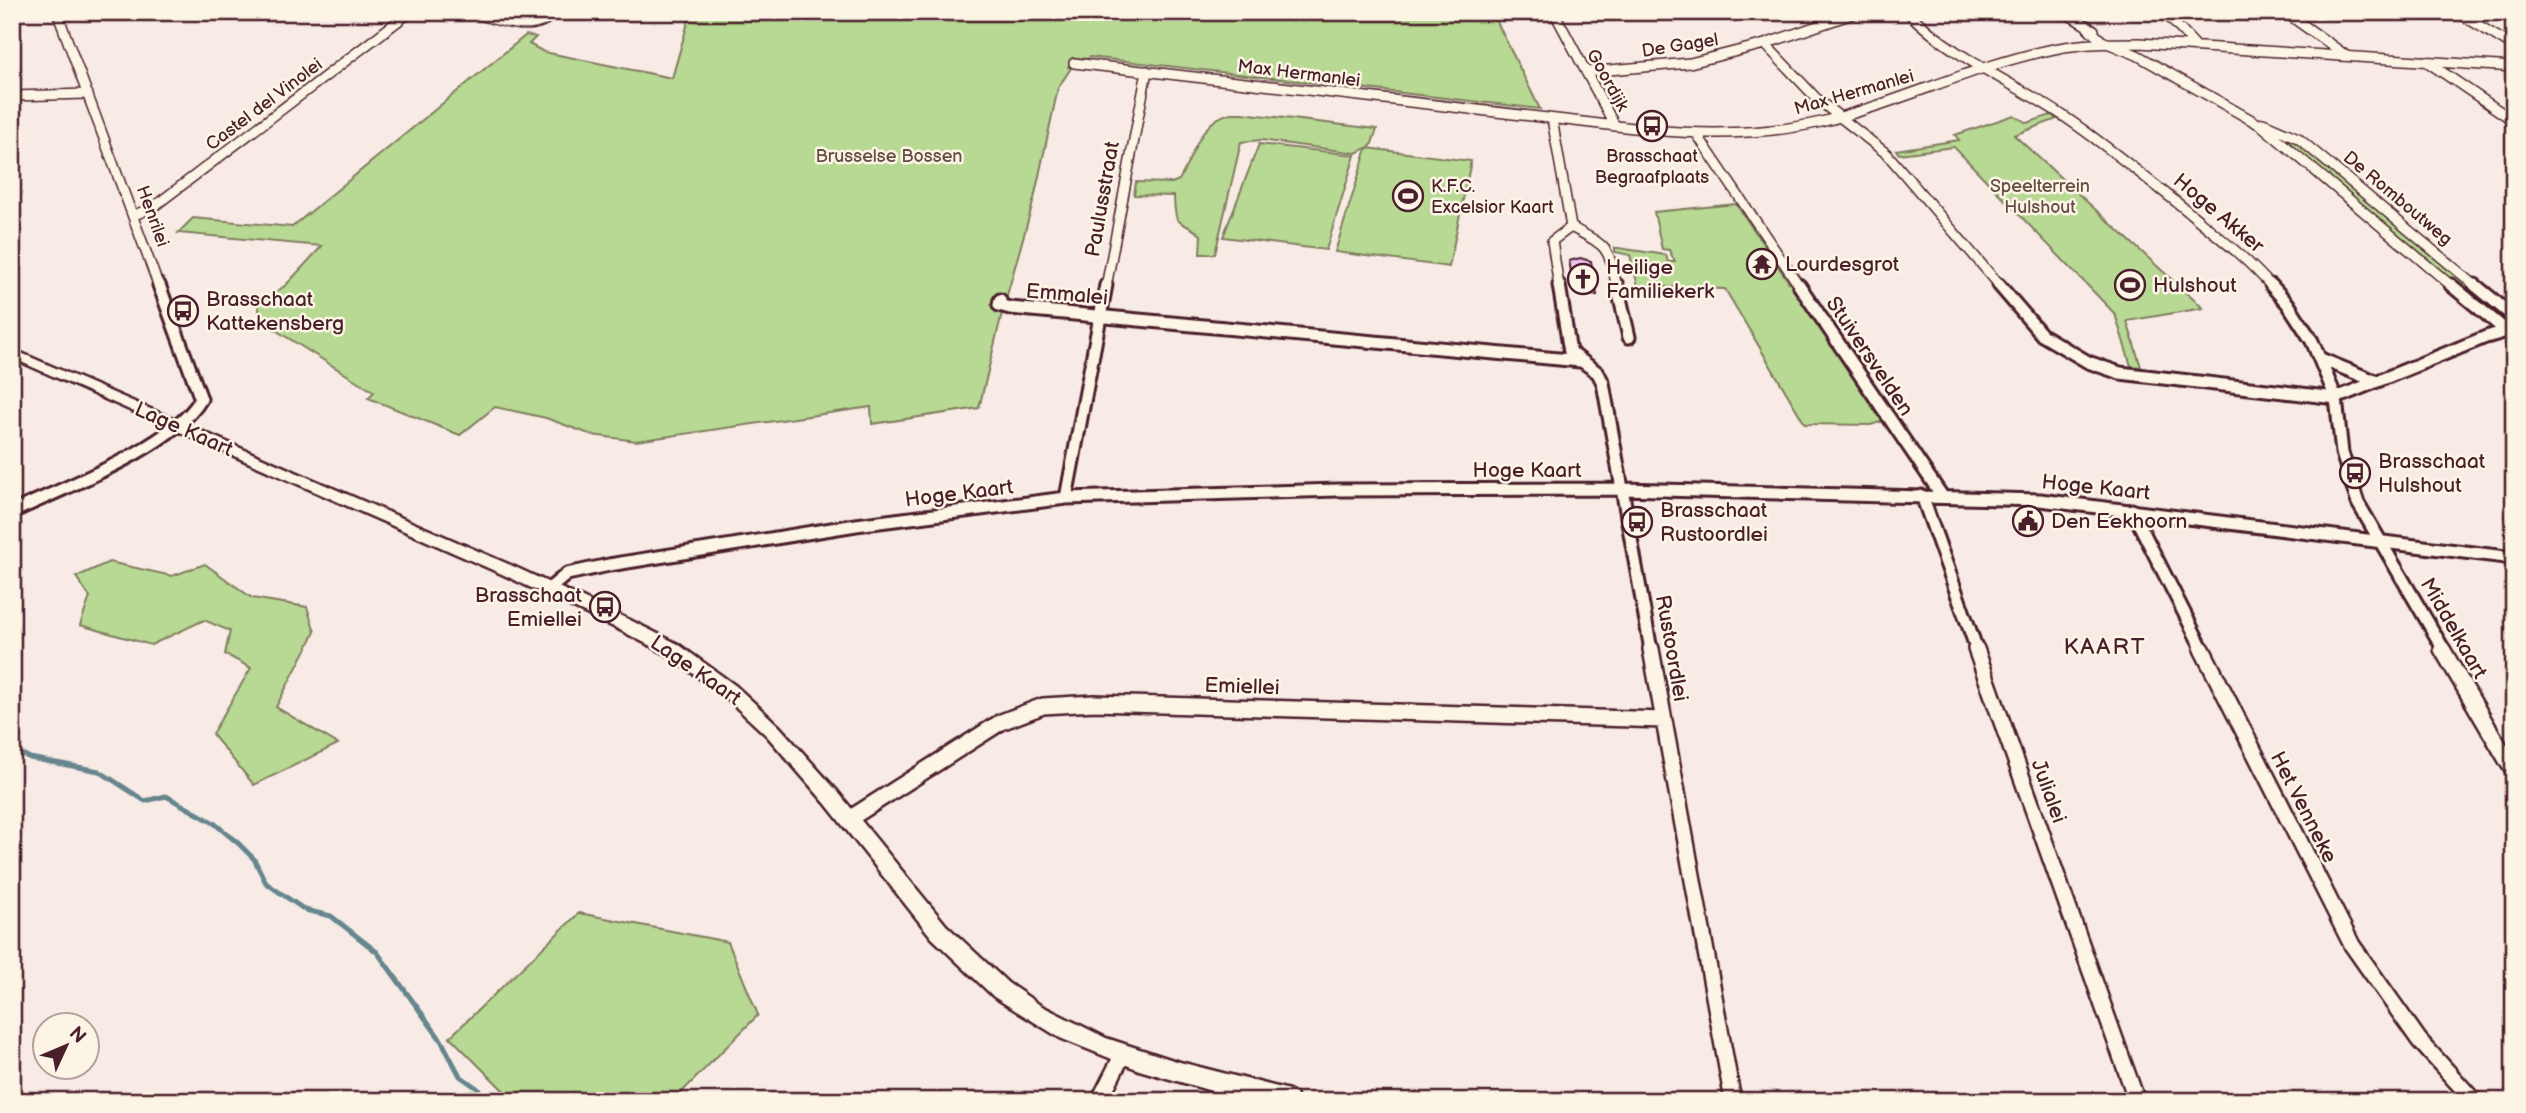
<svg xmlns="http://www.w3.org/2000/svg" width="2526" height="1113" font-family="'Balsamiq Sans',sans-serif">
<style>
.green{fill:#b7d993;stroke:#807c5f;stroke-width:2}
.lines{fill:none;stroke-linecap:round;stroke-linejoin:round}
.stream{stroke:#66868e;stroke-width:5}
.building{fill:#eac2ea;stroke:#4a1f2b;stroke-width:2}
.minor-far2-casing{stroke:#4a1f2b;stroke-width:12}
.minor-far1-casing{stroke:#4a1f2b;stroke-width:17}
.minor-casing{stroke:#4a1f2b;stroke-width:20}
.tertiary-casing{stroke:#4a1f2b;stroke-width:5}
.minor-far2{stroke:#fcf5e5;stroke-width:9}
.minor-far1{stroke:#fcf5e5;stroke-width:11}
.minor{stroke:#fcf5e5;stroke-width:15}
.tertiary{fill:#fcf5e5;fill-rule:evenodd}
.labels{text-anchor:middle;stroke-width:5;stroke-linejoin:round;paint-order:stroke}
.far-street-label{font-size:18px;fill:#4a1f2b;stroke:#fcf5e5}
.far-park-label{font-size:18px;fill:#654e45;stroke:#fcf5e5}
.far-poi-label{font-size:18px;fill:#4a1f2b;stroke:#fcf5e5}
.street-label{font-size:21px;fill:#4a1f2b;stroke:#fcf5e5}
.poi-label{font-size:21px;fill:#4a1f2b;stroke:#fcf5e5;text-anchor:start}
.neighbourhood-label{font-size:23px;letter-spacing:2px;fill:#4a1f2b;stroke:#fcf5e5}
</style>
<rect width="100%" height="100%" fill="#f8ebe6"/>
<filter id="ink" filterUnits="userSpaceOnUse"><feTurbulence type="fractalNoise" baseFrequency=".0143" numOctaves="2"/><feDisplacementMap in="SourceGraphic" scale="14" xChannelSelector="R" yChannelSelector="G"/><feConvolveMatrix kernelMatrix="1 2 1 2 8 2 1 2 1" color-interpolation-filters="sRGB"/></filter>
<g filter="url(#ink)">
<path class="green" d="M 691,12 L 1492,12 L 1540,109 L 1090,57 L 1087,59 L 1074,58 L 1068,67 L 1071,68 L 1058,88 L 1034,199 L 1002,313 L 979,408 L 872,424 L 871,407 L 636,441 L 592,435 L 546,418 L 495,407 L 460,435 L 368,398 L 374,392 L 261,321 L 258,304 L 286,285 L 322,246 L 178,233 L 193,218 L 292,227 L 526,35 L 536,37 L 529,44 L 544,52 L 672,78 Z
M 1231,113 L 1242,113 L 1377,129 L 1371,146 L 1356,153 L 1261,140 L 1241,142 L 1215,254 L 1200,254 L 1201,235 C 1180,217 1175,232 1174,196 L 1134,195 L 1136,182 L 1172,183 L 1179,180 C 1194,156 1199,120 1231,113 Z
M 2014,115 L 2027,123 L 2051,115 L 2057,119 L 2014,135 L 2203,308 L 2127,321 L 2141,367 L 2131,366 L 2115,314 L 1954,147 L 1899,154 L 1896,150 L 1959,140 L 1955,135 Z
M 2273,131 L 2298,141 L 2510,321 L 2502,322 Z
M 1259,144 L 1355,155 L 1326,250 L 1223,237 Z
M 1367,148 L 1471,161 L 1449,267 L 1335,252 Z
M 1736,204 L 1883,421 L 1871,425 L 1805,424 L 1725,289 L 1638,286 L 1630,255 L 1615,252 L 1615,248 L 1618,248 L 1666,255 L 1668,262 L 1675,262 L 1669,250 L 1662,249 L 1654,212 Z
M 109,562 L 172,576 L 205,564 L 252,598 L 307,607 L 315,632 L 276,707 L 338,744 L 254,785 L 212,734 L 251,668 L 225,654 L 230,631 L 204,620 L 151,645 L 80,625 L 90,597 L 76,577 Z
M 579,913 L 728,942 L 758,1015 L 673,1101 L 514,1101 L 450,1037 Z"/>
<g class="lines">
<path class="stream" d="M 12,749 L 30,758 L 99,771 L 145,801 L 166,796 L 214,823 L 239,844 L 254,859 L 266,883 L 305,910 L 331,916 L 377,952 L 441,1040 L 460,1076 L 477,1088 L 488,1101"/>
</g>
<path class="building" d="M 1755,255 L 1769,260 L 1773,265 L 1768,270 L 1749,269 Z
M 1580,258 L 1591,261 L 1597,295 L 1581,296 L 1575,291 L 1569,261 Z"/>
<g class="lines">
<g class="minor-far2-casing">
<path id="minor-far2" d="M 57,12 L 159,287
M 470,12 C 495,19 535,37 554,12
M 1554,12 L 1615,126
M 1908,12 C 1951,57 2011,81 2062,115 C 2105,144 2145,177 2185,209 C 2215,234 2246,257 2272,287
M 2064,12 L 2094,30
M 2164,12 L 2196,46
M 2285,12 L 2345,55
M 2457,12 L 2514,47
M 2088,28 L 2102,41 L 2137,55 L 2262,126 L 2453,287
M 1765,44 L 1817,99 L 1887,154 L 2001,287
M 2426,61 L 2514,121
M 1074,63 L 1651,130 C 1708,135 1765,135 1821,122 C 1900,103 1974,65 2054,49 C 2082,43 2110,43 2139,43 L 2514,67
M 1586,72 L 1690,63 L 1765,44 L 1858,12
M 12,96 L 88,94
M 1552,119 L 1571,227 C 1609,248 1607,244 1617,287
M 2263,123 L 2298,138 L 2477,287
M 1696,133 L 1800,287
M 134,215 L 152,208 L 410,12
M 1106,287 L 1147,71
M 1559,287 L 1552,241 L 1571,227"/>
</g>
<g class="minor-far1-casing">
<path id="minor-far1" d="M 1559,285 L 1570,352 L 1598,373 L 1603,383 L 1651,650
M 1617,285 L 1629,337
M 1799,285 L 1942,496
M 1999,285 L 2042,335 L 2088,362 L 2120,373 L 2336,398 L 2486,337 L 2514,329
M 2271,285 L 2288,304 L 2312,341 L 2336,398 L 2342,453 L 2358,503 L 2444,650
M 2451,285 L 2510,334
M 2475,285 L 2514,317
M 1000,300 L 999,305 L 1010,308 L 1580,361
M 2321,359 L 2375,381
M 1922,496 L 1977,650
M 1066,498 L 1106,285
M 2132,510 L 2203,650
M 12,512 C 63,488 173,447 201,399 L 159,285
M 549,589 L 567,574 L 609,565 L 856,525 L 1066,498 L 1338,490 L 1622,489 L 2040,500 L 2514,558"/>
</g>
<g class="minor-casing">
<path id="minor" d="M 1651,649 L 1733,1101
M 1976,649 L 2137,1101
M 2202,649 L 2352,945 L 2419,1040 L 2474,1101
M 2442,649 L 2514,772
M 849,819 L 1001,722 L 1043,706 L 1094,703 L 1664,720
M 1099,1101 L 1122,1056"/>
</g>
<g class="tertiary-casing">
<path id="tertiary" d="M 12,349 L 515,567 L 630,620 L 678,644 L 736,686 L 779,726 L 838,792 L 946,925 L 1008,983 L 1040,1005 L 1106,1038 L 1176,1061 L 1289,1090 L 1296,1094 L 1299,1101 L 1246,1101 L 1139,1070 L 1060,1038 L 994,997 L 932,938 L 825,803 L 767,736 L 724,696 L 666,654 L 618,629 L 504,575 L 12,358 Z"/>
</g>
<use href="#minor-far2" class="minor-far2"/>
<use href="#minor-far1" class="minor-far1"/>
<use href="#minor" class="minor"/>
<use href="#tertiary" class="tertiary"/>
</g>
</g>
<defs>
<g id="bus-ring" transform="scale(1.575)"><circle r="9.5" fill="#fcf5e5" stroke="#4a1f2b" stroke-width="1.5"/><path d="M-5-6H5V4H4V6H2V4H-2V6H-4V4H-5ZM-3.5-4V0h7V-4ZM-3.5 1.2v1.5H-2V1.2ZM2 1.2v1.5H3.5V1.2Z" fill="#4a1f2b"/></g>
<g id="stadium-ring" transform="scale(1.575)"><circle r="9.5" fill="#fcf5e5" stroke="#4a1f2b" stroke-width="1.5"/><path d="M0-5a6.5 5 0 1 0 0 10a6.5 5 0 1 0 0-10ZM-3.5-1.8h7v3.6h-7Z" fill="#4a1f2b"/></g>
<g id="temple-ring" transform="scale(1.575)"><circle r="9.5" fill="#fcf5e5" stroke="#4a1f2b" stroke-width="1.5"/><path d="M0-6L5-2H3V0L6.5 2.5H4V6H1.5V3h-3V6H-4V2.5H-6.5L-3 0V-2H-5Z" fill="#4a1f2b"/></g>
<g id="church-ring" transform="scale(1.575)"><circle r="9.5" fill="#fcf5e5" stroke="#4a1f2b" stroke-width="1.5"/><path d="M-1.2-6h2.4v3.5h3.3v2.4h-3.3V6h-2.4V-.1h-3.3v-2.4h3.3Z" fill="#4a1f2b"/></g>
<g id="civic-ring" transform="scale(1.575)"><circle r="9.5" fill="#fcf5e5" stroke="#4a1f2b" stroke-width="1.5"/><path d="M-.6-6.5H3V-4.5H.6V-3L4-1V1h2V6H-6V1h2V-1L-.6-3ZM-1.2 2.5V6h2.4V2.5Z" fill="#4a1f2b"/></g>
</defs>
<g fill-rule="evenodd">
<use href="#bus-ring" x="1652" y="126"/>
<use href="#stadium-ring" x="1408" y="196"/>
<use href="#temple-ring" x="1762" y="264"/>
<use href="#church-ring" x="1583" y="279"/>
<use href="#stadium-ring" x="2130" y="285"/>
<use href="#bus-ring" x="183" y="311"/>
<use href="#bus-ring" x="2355" y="473"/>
<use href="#civic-ring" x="2028" y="521"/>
<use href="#bus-ring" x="1637" y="522"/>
<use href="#bus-ring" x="605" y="607"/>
</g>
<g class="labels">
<g class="far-street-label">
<text transform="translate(1680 45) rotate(-9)" y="6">De Gagel</text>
<text transform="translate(1299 73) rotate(7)" y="6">Max Hermanlei</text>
<text transform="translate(1608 80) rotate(61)" y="6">Goordijk</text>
<text transform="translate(1854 92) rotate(-16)" y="6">Max Hermanlei</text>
<text transform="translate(264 104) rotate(-37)" y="6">Castel del Vinolei</text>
<text transform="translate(2398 198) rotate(40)" y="6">De Romboutweg</text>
<text transform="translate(153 216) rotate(70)" y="6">Henrilei</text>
</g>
<g class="far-park-label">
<text x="889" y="162">Brusselse Bossen</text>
<text x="2040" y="192">Speelterrein<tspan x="2040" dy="21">Hulshout</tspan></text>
</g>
<g class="far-poi-label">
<text x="1652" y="162">Brasschaat<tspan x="1652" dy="21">Begraafplaats</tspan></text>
<text x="1431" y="192" text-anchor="start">K.F.C.<tspan x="1431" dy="21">Excelsior Kaart</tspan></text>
</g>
<g class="street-label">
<text transform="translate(1102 199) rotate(-80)" y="7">Paulusstraat</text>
<text transform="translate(2219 213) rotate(40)" y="7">Hoge Akker</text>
<text transform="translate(1067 294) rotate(5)" y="7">Emmalei</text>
<text transform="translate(1870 356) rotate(56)" y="7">Stuiversvelden</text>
<text transform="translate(184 429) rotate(24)" y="7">Lage Kaart</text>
<text x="1527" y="477">Hoge Kaart</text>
<text transform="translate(2096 487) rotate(6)" y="7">Hoge Kaart</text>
<text transform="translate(959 493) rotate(-7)" y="7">Hoge Kaart</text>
<text transform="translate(2454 628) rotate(60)" y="7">Middelkaart</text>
<text transform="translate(1672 648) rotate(80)" y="7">Rustoordlei</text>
<text transform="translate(696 670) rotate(35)" y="7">Lage Kaart</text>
<text transform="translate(1242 686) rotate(2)" y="7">Emiellei</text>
<text transform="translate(2049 791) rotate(70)" y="7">Julialei</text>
<text transform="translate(2304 807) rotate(63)" y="7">Het Venneke</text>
</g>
<g class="poi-label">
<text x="1785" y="271">Lourdesgrot</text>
<text x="1606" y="274">Heilige<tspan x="1606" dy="24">Familiekerk</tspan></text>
<text x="2153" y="292">Hulshout</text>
<text x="206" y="306">Brasschaat<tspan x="206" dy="24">Kattekensberg</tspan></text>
<text x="2378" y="468">Brasschaat<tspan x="2378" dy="24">Hulshout</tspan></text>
<text x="1660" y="517">Brasschaat<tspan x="1660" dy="24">Rustoordlei</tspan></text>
<text x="2051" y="528">Den Eekhoorn</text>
<text x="582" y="602" text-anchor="end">Brasschaat<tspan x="582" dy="24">Emiellei</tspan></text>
</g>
<g class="neighbourhood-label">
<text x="2105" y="654">KAART</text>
</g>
</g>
<rect width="2526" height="1113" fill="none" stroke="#fcf5e5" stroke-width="42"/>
<rect x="21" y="21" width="2484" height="1071" fill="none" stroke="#4a1f2b" stroke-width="2.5" filter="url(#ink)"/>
<g transform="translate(66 1046) rotate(46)"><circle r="33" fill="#fcf5e5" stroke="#b59f9b" stroke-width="2"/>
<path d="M0-5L12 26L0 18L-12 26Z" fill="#4a1f2b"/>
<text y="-10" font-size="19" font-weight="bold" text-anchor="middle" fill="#4a1f2b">N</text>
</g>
</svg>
